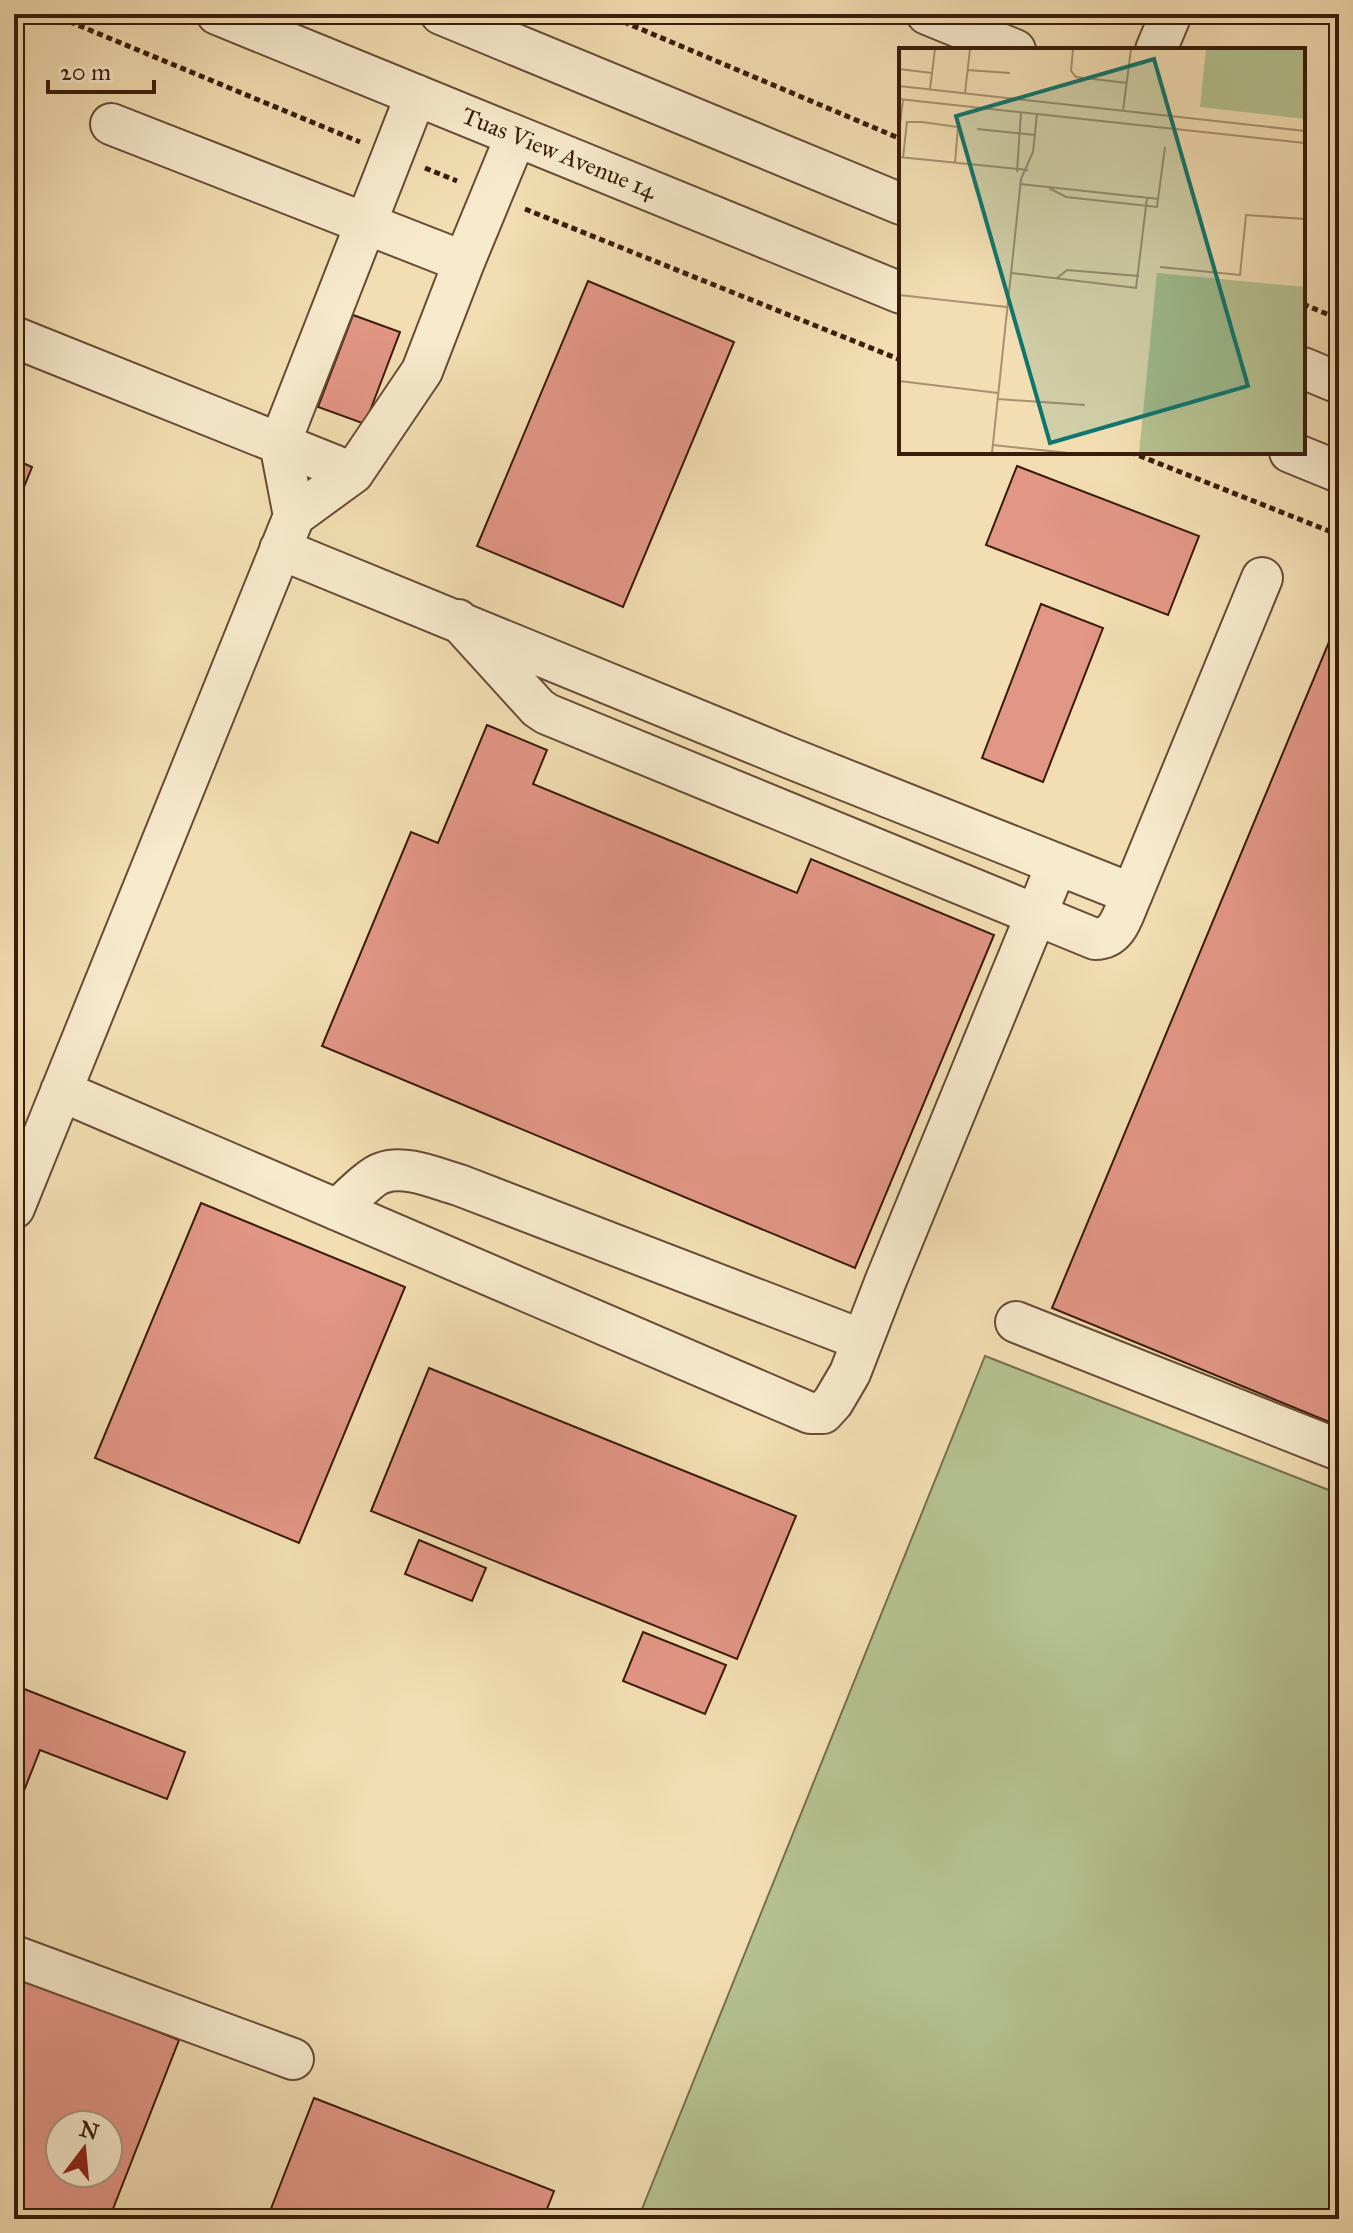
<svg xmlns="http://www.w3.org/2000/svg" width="1353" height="2233" font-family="'IM FELL Great Primer',serif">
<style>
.green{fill:#b5c290;stroke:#786f4e;stroke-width:2}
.building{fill:#e29685;stroke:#3a1c0c;stroke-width:2;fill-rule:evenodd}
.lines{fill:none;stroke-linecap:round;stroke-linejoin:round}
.minor-casing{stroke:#684c36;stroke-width:44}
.path{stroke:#3a1c0c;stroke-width:5;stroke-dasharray:6 4;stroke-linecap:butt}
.minor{stroke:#f7eacd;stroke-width:40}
.labels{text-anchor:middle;stroke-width:6;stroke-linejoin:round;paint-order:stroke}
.street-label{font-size:24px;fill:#3a1c0c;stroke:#f7eacd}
.inset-road{fill:none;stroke:#a89070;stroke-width:2}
.view{fill:#0f766e;fill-opacity:0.15;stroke:#0f766e;stroke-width:4}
.inset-edge{fill:none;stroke:#3a1c0c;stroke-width:4}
</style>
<rect width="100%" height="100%" fill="#f2deb2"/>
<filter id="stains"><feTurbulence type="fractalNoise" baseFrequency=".0025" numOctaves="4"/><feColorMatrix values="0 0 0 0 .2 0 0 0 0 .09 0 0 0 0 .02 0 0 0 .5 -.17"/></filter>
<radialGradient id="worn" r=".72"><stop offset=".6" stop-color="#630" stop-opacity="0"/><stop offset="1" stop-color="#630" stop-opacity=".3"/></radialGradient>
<path class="green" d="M 985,1356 L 1339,1494 L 1339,2219 L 638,2219 Z"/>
<path class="building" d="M 588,281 L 734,342 L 623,607 L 477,546 Z
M 353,315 L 400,332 L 365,424 L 318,407 Z
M 14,459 L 32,467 L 14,512 Z
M 1017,466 L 1199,536 L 1168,615 L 986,545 Z
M 1041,604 L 1103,628 L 1043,782 L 982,758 Z
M 1339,618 L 1339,1426 L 1052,1308 Z
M 487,725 L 547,750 L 533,784 L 797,893 L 811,859 L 994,935 L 855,1268 L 322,1046 L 411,832 L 438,843 Z
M 201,1203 L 405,1287 L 299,1543 L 95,1458 Z
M 429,1368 L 796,1516 L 737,1659 L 371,1511 Z
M 419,1540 L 486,1568 L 472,1601 L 405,1574 Z
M 643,1632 L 726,1665 L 705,1714 L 623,1681 Z
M 14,1685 L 185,1752 L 167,1799 L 40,1750 L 16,1811 L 14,1810 Z
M 14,1975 L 179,2040 L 109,2219 L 14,2219 ZM 60,2125 L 108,2125 L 108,2173 L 60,2173 Z
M 314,2098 L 554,2191 L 543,2219 L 267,2219 Z"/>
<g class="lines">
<g class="minor-casing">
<path id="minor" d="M 217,14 L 901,293
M 441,14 L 901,204
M 927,14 L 1015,50
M 1156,50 L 1171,14
M 111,124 L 464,262
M 14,337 L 353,473
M 1303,368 L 1339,383
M 1290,452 L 1339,472
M 294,516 L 280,443 L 416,95
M 280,549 L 790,758 L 1132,894
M 458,620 L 538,708 L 547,714 L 1095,939 C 1119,939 1123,913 1132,894 L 1262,578
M 61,1091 L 810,1413 L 823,1413 L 833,1402 L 850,1373 L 886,1280 L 1057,864
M 14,1208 L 294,516 L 353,473 L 422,371 L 464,262 L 516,136
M 337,1210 C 347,1201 371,1176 382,1173 C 405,1164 437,1179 459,1185 L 862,1340
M 1016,1322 L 1339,1450
M 14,1956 L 293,2059"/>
</g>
<path class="path" d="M 51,14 L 360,142
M 605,14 L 901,139
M 425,168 L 457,181
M 525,209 L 901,360
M 1303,304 L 1339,319
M 1130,452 L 1339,535"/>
<use href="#minor" class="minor"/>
</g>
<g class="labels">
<g class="street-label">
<text transform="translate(559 153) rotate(22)" y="8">Tuas View Avenue 14</text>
</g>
</g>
<g transform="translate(899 48)">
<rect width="406" height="406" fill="#f2deb2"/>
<path d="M 307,1 L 406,1 L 406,71 L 301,59 ZM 258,225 L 406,239 L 406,405 L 240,405 Z" fill="#b5c290"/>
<path class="inset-road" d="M 174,1 L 172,23 L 177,29 L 228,35M 0,21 L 33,25M 68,22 L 111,25M 0,38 L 406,83M 31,41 L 36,1M 66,45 L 71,1M 0,51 L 406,95M 224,63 L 232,1M 78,81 L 136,87M 0,84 L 4,52M 0,109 L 129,122M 4,110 L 8,74 L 23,74 L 59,79 L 56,115M 118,124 L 122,64M 121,136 L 260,151M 150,140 L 167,149 L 258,159 L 266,99M 261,219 L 341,227 L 347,167 L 406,171M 112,225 L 237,240 L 248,150M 157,231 L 168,222 L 240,228M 0,247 L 108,259M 0,333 L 99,345M 99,351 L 186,357M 94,397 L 170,405M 93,405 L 122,131 L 134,104 L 138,66"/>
<path class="view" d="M 255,11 L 349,338 L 151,395 L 57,68 Z"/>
<rect width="406" height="406" class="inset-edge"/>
</g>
<rect width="1353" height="2233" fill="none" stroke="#f2deb2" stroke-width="48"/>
<rect x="16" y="16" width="1321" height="2201" fill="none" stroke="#3a1c0c" stroke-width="4"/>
<rect x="24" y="24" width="1305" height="2185" fill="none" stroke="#3a1c0c" stroke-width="2"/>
<g transform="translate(84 2149) rotate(16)"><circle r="38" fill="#f7eacd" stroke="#ab9880" stroke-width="2"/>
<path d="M0-6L14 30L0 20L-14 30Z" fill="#8f2418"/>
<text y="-12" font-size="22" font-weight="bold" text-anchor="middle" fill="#3a1c0c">N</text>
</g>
<path d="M48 80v12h106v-12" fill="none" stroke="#3a1c0c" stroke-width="4"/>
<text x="60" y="80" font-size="24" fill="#3a1c0c" stroke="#f7eacd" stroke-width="6" paint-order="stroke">20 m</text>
<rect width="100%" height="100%" filter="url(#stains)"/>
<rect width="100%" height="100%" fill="url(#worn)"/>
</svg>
